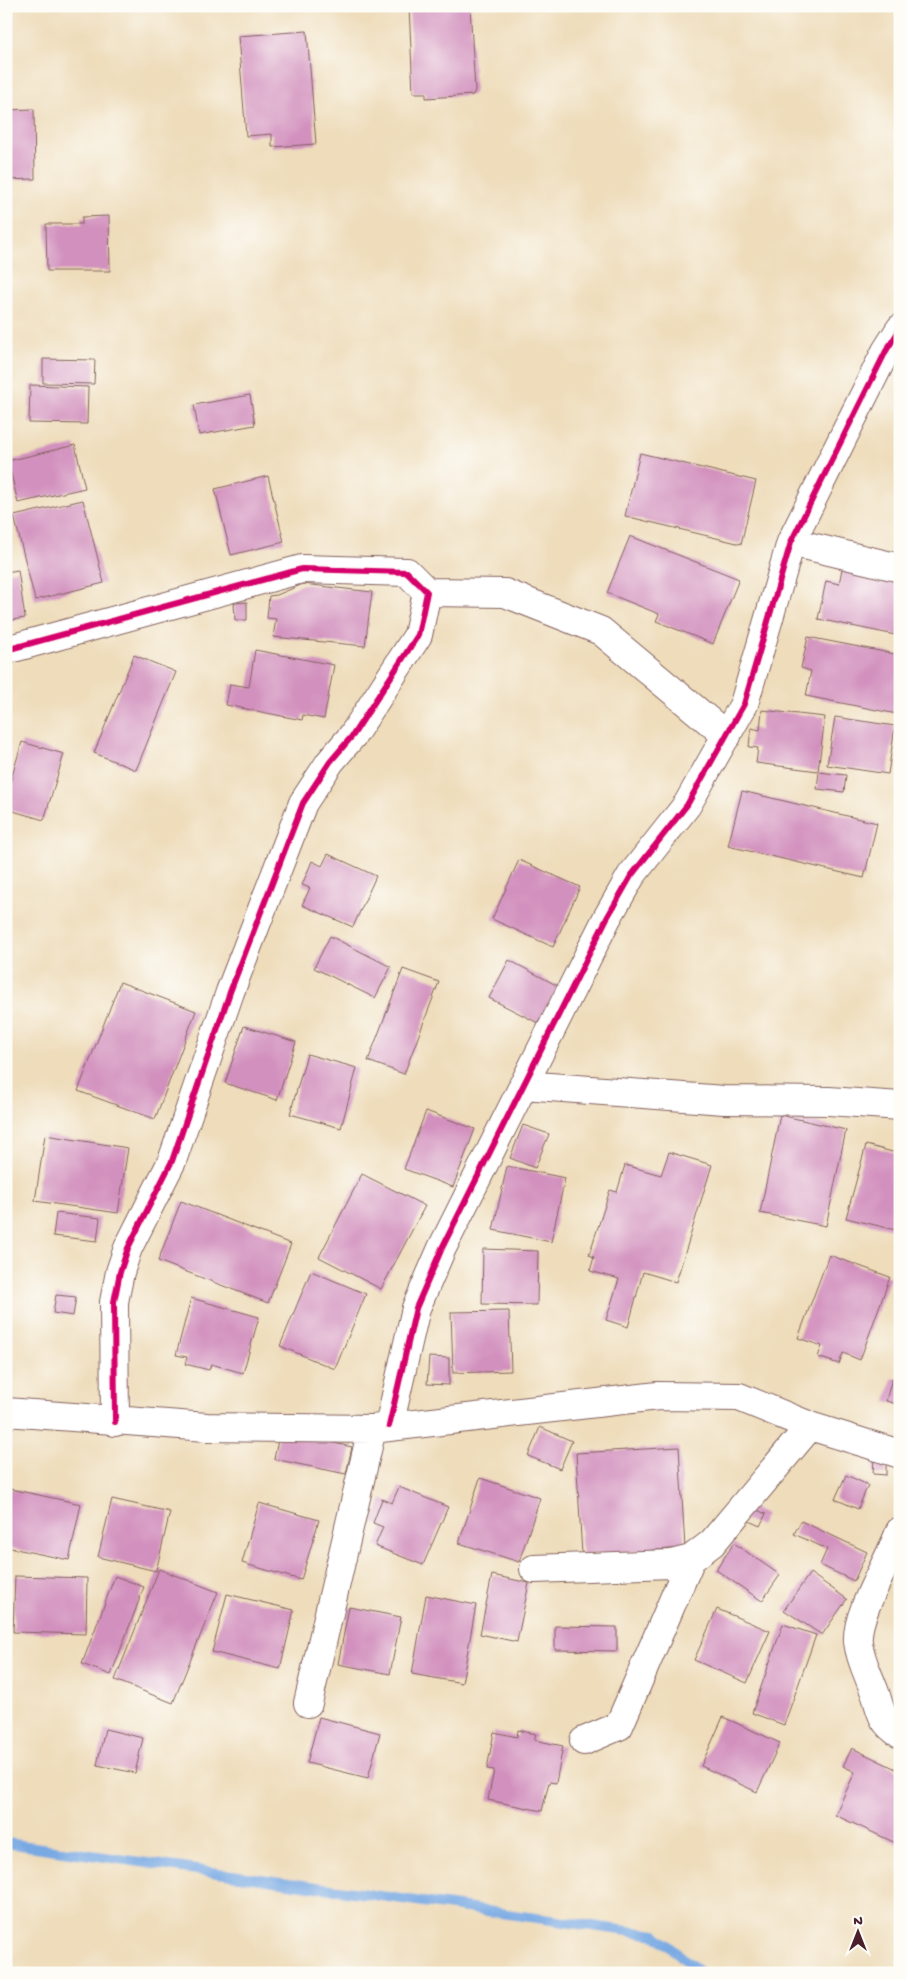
<svg xmlns="http://www.w3.org/2000/svg" width="906" height="1979" font-family="'Gochi Hand',sans-serif">
<style>
.lines{fill:none;stroke-linecap:round;stroke-linejoin:round}
.stream{stroke:#78a9e3;stroke-width:10}
.building{fill:#d290be}
.minor-casing{stroke:#83615d;stroke-width:30}
.minor{stroke:#fff;stroke-width:28}
.cycleway-casing{stroke:#fdfcf7;stroke-width:9}
.cycleway{stroke:#d6006c;stroke-width:6}
</style>
<rect width="100%" height="100%" fill="#fdfcf7"/>
<filter id="ink" filterUnits="userSpaceOnUse"><feTurbulence type="fractalNoise" baseFrequency=".02" numOctaves="2"/><feDisplacementMap in="SourceGraphic" scale="10" xChannelSelector="R" yChannelSelector="G"/><feConvolveMatrix kernelMatrix="1 2 1 2 8 2 1 2 1" color-interpolation-filters="sRGB"/></filter>
<filter id="wash" filterUnits="userSpaceOnUse"><feTurbulence type="fractalNoise" baseFrequency=".0096" numOctaves="4" result="noise"/><feDisplacementMap in="SourceGraphic" scale="20" xChannelSelector="R" yChannelSelector="G"/><feGaussianBlur stdDeviation="1.12" result="paint"/><feColorMatrix in="noise" values="0 0 0 0 0 0 0 0 0 0 0 0 0 0 0 0 0 1.4 0 .05"/><feComposite in="paint" operator="in"/></filter>
<g filter="url(#wash)">
<rect width="100%" height="100%" fill="#eedcba"/>
<g class="lines">
<path class="stream" d="M 6,1843 L 656,1935 L 701,1973"/>
</g>
<g id="blocks">
<path class="building" d="M 409,6 L 470,6 L 475,90 L 473,95 L 426,98 L 426,93 L 413,93 Z
M 307,31 L 316,144 L 272,147 L 272,134 L 246,136 L 238,36 Z
M 34,109 L 35,179 L 6,180 L 6,110 Z
M 109,216 L 110,271 L 47,271 L 46,224 L 82,224 L 82,217 Z
M 43,359 L 95,360 L 94,384 L 43,383 Z
M 30,385 L 88,387 L 87,424 L 29,423 Z
M 250,395 L 255,425 L 199,435 L 194,405 Z
M 75,445 L 85,488 L 18,503 L 8,461 Z
M 640,453 L 756,481 L 741,544 L 625,516 Z
M 268,476 L 284,542 L 231,555 L 215,489 Z
M 83,500 L 104,583 L 35,600 L 14,516 Z
M 630,536 L 739,579 L 713,644 L 656,621 L 659,614 L 607,593 Z
M 843,564 L 900,575 L 900,636 L 818,619 L 826,581 L 839,584 Z
M 18,570 L 25,618 L 6,621 L 6,572 Z
M 303,584 L 372,592 L 365,646 L 273,637 L 276,619 L 267,618 L 269,596 L 277,595 Z
M 247,602 L 247,620 L 235,620 L 234,603 Z
M 808,637 L 900,655 L 900,702 L 897,714 L 806,696 L 811,671 L 801,668 Z
M 255,650 L 334,665 L 324,719 L 303,715 L 302,720 L 226,705 L 230,684 L 249,687 Z
M 134,655 L 176,672 L 136,770 L 94,753 Z
M 762,710 L 825,717 L 818,771 L 756,763 L 758,748 L 749,747 L 751,728 L 760,730 Z
M 835,717 L 895,726 L 888,774 L 827,765 Z
M 22,742 L 64,754 L 44,820 L 6,809 L 6,796 Z
M 819,772 L 846,775 L 844,792 L 817,789 Z
M 742,791 L 877,823 L 864,878 L 728,846 Z
M 328,854 L 376,876 L 353,927 L 302,905 L 310,888 L 302,885 L 312,861 L 322,866 Z
M 519,860 L 580,887 L 553,947 L 492,919 Z
M 330,936 L 391,967 L 375,998 L 314,968 Z
M 509,960 L 558,986 L 538,1023 L 489,998 Z
M 403,969 L 439,982 L 404,1074 L 368,1061 Z
M 120,982 L 196,1011 L 155,1119 L 78,1091 Z
M 244,1026 L 296,1042 L 277,1100 L 225,1083 Z
M 307,1054 L 357,1068 L 341,1128 L 290,1114 Z
M 426,1111 L 475,1129 L 453,1187 L 404,1169 Z
M 780,1115 L 846,1130 L 826,1226 L 760,1213 Z
M 523,1125 L 549,1134 L 535,1168 L 510,1158 Z
M 45,1135 L 128,1148 L 118,1213 L 35,1201 Z
M 866,1145 L 900,1154 L 900,1231 L 846,1218 Z
M 669,1152 L 712,1165 L 676,1282 L 643,1272 L 628,1327 L 606,1320 L 619,1279 L 590,1271 L 594,1257 L 589,1255 L 610,1190 L 617,1192 L 625,1165 L 661,1175 Z
M 507,1166 L 565,1178 L 551,1242 L 493,1230 Z
M 362,1174 L 425,1206 L 381,1289 L 319,1257 Z
M 181,1201 L 291,1244 L 268,1303 L 158,1261 Z
M 56,1213 L 100,1218 L 97,1241 L 53,1236 Z
M 483,1249 L 538,1251 L 537,1305 L 482,1304 Z
M 829,1255 L 890,1277 L 860,1360 L 843,1353 L 839,1364 L 818,1357 L 822,1346 L 798,1338 Z
M 311,1271 L 366,1294 L 335,1369 L 280,1346 Z
M 56,1295 L 76,1297 L 73,1316 L 53,1313 Z
M 191,1298 L 259,1317 L 243,1373 L 211,1364 L 209,1370 L 185,1364 L 187,1357 L 176,1355 Z
M 509,1311 L 511,1371 L 453,1373 L 451,1312 Z
M 429,1357 L 449,1358 L 449,1385 L 427,1384 Z
M 892,1378 L 900,1380 L 900,1405 L 886,1401 Z
M 540,1427 L 572,1441 L 560,1469 L 528,1456 Z
M 280,1431 L 352,1447 L 346,1474 L 274,1459 Z
M 679,1447 L 685,1548 L 582,1555 L 576,1453 Z
M 874,1459 L 886,1460 L 886,1475 L 873,1474 Z
M 846,1475 L 868,1485 L 858,1509 L 835,1499 Z
M 480,1478 L 540,1498 L 519,1562 L 459,1543 Z
M 399,1487 L 448,1507 L 423,1565 L 375,1546 L 383,1527 L 373,1523 L 382,1499 L 392,1503 Z
M 6,1488 L 81,1504 L 69,1560 L 6,1547 Z
M 112,1499 L 170,1512 L 156,1571 L 98,1557 Z
M 259,1503 L 319,1520 L 301,1580 L 242,1563 Z
M 748,1506 L 766,1514 L 760,1526 L 742,1518 Z
M 801,1521 L 867,1552 L 854,1581 L 820,1565 L 827,1549 L 794,1534 Z
M 734,1543 L 780,1575 L 762,1601 L 716,1570 Z
M 159,1569 L 218,1592 L 173,1703 L 115,1680 Z
M 810,1573 L 847,1599 L 822,1635 L 784,1610 Z
M 492,1575 L 529,1583 L 517,1642 L 480,1634 Z
M 15,1576 L 87,1578 L 86,1634 L 13,1632 Z
M 115,1576 L 144,1587 L 111,1675 L 82,1664 Z
M 227,1594 L 294,1610 L 280,1669 L 212,1652 Z
M 426,1595 L 476,1605 L 462,1683 L 412,1674 Z
M 349,1607 L 401,1617 L 390,1674 L 338,1664 Z
M 717,1609 L 770,1631 L 747,1683 L 694,1660 Z
M 783,1624 L 816,1635 L 784,1725 L 752,1713 Z
M 555,1626 L 617,1627 L 617,1651 L 555,1650 Z
M 319,1717 L 380,1733 L 368,1778 L 307,1763 Z
M 723,1717 L 780,1743 L 757,1792 L 701,1766 Z
M 105,1729 L 143,1738 L 135,1773 L 97,1765 Z
M 518,1730 L 536,1734 L 534,1740 L 563,1746 L 556,1783 L 549,1782 L 542,1811 L 488,1800 L 494,1770 L 487,1769 L 494,1732 L 517,1737 Z
M 852,1748 L 900,1771 L 900,1845 L 835,1815 L 855,1772 L 843,1766 Z"/>
</g>
</g>
<g filter="url(#ink)">
<use href="#blocks" fill-opacity="0" stroke="#83615d" stroke-width="1"/>
<g class="lines">
<g class="minor-casing">
<path id="minor" d="M 791,542 L 900,568
M 427,592 L 505,593 L 601,631 L 727,736
M 6,650 L 302,569 L 407,572 L 427,592 L 418,635 L 353,735 L 330,762 L 303,803 L 230,992 L 172,1161 L 128,1248 L 120,1272 L 114,1302 L 115,1422
M 523,1085 L 724,1100 L 829,1101 L 900,1106
M 6,1412 L 207,1427 L 372,1429 L 658,1396 L 739,1397 L 810,1426 L 900,1454
M 389,1426 L 416,1308 L 442,1248 L 607,918 L 631,876 L 687,805 L 744,704 L 791,542 L 886,351 L 900,329
M 900,1531 C 890,1560 855,1614 858,1642 C 860,1659 868,1674 874,1690 C 882,1711 879,1720 900,1734
M 534,1569 L 671,1564 L 691,1559 L 712,1543 L 810,1426
M 308,1703 L 372,1429
M 584,1741 L 619,1726 L 691,1559"/>
</g>
<use href="#minor" class="minor"/>
<g class="cycleway-casing">
<path id="cycleway" d="M 6,650 L 302,569 L 407,572 L 427,592 L 418,635 L 353,735 L 330,762 L 303,803 L 230,992 L 172,1161 L 128,1248 L 120,1272 L 114,1302 L 115,1422
M 389,1426 L 416,1308 L 442,1248 L 607,918 L 631,876 L 687,805 L 744,704 L 791,542 L 886,351 L 900,329"/>
</g>
<use href="#cycleway" class="cycleway"/>
</g>
</g>
<rect width="906" height="1979" fill="none" stroke="#fdfcf7" stroke-width="25"/>
<g transform="translate(858 1932)" stroke="#fdfcf7" stroke-width="4" paint-order="stroke">
<path d="M0-4L9 19L0 12L-9 19Z" fill="#4a1f2b"/>
<text y="-8" font-size="14" font-weight="bold" text-anchor="middle" fill="#4a1f2b">N</text>
</g>
</svg>
